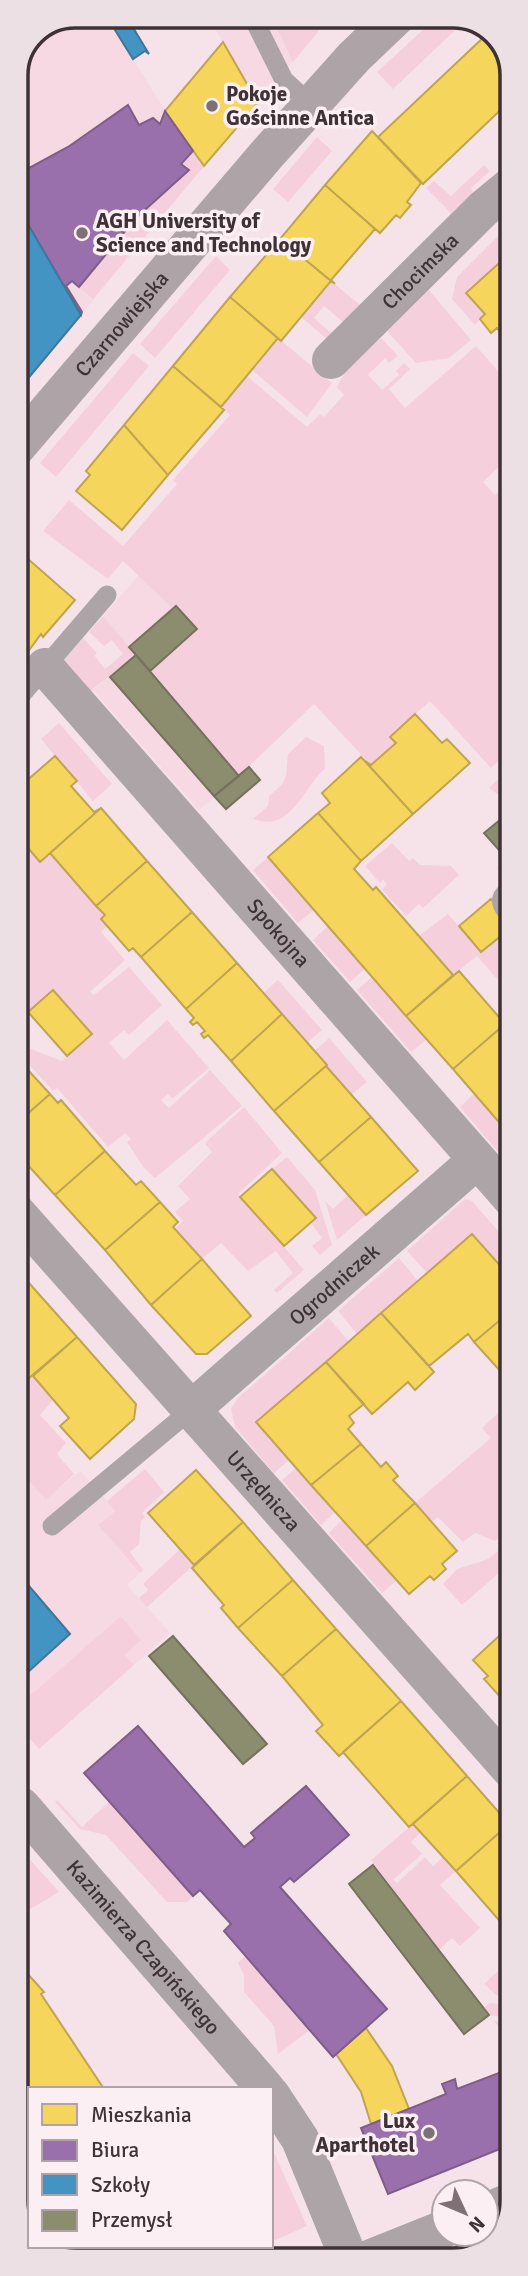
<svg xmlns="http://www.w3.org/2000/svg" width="528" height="2276" font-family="Signika,sans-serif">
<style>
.built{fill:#f6d9e2}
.green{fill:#f6cfdc}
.homes{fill:#f6d55c;stroke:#bfa451;stroke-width:2}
.offices{fill:#9970ab;stroke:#7e5d88;stroke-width:2}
.schools{fill:#4393c3;stroke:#427699;stroke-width:2}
.industry{fill:#8c8c6e;stroke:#75715d;stroke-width:2}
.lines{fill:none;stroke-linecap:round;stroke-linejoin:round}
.lane{stroke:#ada4a8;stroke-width:19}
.street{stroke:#ada4a8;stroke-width:38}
.secondary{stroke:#aea3a7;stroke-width:38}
.poi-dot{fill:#7e7075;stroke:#fceff3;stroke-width:2.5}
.labels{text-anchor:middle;stroke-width:7;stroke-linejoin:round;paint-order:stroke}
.poi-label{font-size:21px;font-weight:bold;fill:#3e3236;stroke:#fceff3;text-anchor:start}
.street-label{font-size:21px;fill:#3e3236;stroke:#fceff3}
.rim{fill:none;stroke:#3e3236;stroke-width:3.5}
</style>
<rect width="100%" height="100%" fill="#f5e3e9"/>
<path class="built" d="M 75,16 L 107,16 L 165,111 L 204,166 L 16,393 L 16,75 L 33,33 Z
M 208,16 L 331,16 L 258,103 Z
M 139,575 L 173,608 L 176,606 L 197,629 L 150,671 L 239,776 L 199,810 L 93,690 L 135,655 L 103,616 Z
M 512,854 L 512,885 L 496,868 Z
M 16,1466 L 46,1499 L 80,1471 L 116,1510 L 98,1525 L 140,1573 L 127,1585 L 170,1633 L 39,1749 L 17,1724 Z"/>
<path class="green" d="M 275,16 L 331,16 L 293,62 L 272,18 Z
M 438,16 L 467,19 L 393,89 L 377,72 Z
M 317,137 L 332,151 L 288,202 L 273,189 Z
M 193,151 L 204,166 L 93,299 L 79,287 L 136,219 L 188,170 L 181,164 Z
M 484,165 L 490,171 L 471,188 L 473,192 L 451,213 L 426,188 L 434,181 L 451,196 Z
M 511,223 L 511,261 L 507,257 L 466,293 L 485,314 L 475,325 L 452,299 L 457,277 Z
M 216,256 L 230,270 L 155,358 L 140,344 Z
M 331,281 L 360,305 L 343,322 L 324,306 L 314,318 L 332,334 L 327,339 L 301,317 Z
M 429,290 L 471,340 L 449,358 L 416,363 L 387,331 Z
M 278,338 L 332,383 L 307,417 L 252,370 Z
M 381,338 L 398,356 L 389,363 L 385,358 L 368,375 L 382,390 L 399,375 L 396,371 L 404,363 L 410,369 L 389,389 L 405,408 L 476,346 L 511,386 L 511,455 L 483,482 L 495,495 L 511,480 L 512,749 L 491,768 L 430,701 L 391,736 L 396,743 L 371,765 L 314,704 L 239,776 L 150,671 L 196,629 L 176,606 L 173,609 L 123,561 L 108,579 L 43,531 L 69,500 L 123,546 L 177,484 L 173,480 L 230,415 L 221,407 L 247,376 L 307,427 L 320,414 L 324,417 L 344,395 L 337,387 L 345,372 Z
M 133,353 L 149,366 L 56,477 L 40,463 Z
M 103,616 L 136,655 L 84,696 L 63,661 L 83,638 L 97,653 L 94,655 L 105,669 L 123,654 L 112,640 L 104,646 L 89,632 Z
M 59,723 L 112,784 L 93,801 L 41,739 Z
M 306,737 L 324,746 L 325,769 C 303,786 292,834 253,819 L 268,806 L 269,796 C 290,779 285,779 288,754 Z
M 512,766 L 512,810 L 510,811 L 503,803 L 506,800 L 489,788 Z
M 17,835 L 50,853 L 105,915 L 101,919 L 107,926 L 101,932 L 125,960 L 90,992 L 94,995 L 129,967 L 162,1005 L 129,1035 L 124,1030 L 109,1043 L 124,1060 L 167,1020 L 209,1068 L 172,1099 L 168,1094 L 161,1100 L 169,1108 L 210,1070 L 242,1106 L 155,1178 L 144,1168 L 127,1142 L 131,1139 L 125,1133 L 108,1147 L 57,1088 L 53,1091 L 17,1051 L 26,1047 L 62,1061 L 92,1034 L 53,990 L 16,1023 Z
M 392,843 L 409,861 L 413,858 L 420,865 L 451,866 L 459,875 L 423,908 L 419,904 L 406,916 L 382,890 L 387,884 L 383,880 L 380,883 L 365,866 Z
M 268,857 L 314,910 L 298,923 L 253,870 Z
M 448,914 L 482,952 L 512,927 L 512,996 L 477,956 L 453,975 L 419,936 Z
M 328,926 L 365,969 L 350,982 L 313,940 Z
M 372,977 L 427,1039 L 411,1052 L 357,990 Z
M 278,980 L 322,1030 L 307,1043 L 263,993 Z
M 329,1038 L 367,1082 L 351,1095 L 314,1051 Z
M 474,1094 L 512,1137 L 498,1152 L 460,1107 Z
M 244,1107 L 282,1153 L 238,1194 L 304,1270 L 277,1293 L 274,1290 L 293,1273 L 276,1251 L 248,1271 L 221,1243 L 202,1259 L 175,1229 L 183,1221 L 175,1212 L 190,1199 L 178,1186 L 212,1152 L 205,1143 Z
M 287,1157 L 315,1190 L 332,1245 L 320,1255 L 312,1246 L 322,1238 L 272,1169 Z
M 348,1195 L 366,1215 L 337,1240 L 325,1201 L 333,1209 Z
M 465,1199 L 472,1201 L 512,1247 L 512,1279 L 472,1234 L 427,1273 L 407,1251 Z
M 399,1258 L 418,1281 L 357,1334 L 338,1311 Z
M 329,1318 L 349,1342 L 289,1460 L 274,1473 L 235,1427 L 231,1408 L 238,1398 Z
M 33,1376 L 53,1400 L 40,1415 L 66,1443 L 57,1454 L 74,1474 L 46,1500 L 16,1466 L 16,1390 Z
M 512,1400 L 512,1528 L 495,1541 L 475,1533 L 463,1542 L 438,1517 L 431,1522 L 415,1503 L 491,1438 L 482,1428 Z
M 296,1468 L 335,1512 L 321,1525 L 282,1480 Z
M 145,1469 L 164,1492 L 142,1513 L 145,1517 L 141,1521 L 139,1544 L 130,1552 L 143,1570 L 140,1573 L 98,1525 L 115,1511 L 107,1501 Z
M 342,1520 L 396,1581 L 382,1593 L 329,1533 Z
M 512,1540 L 512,1562 L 462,1605 L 443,1584 L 457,1569 L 488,1559 Z
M 180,1549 L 194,1565 L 147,1607 L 139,1598 L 148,1590 L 143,1584 Z
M 121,1616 L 141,1640 L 124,1655 L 134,1665 L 39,1749 L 17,1724 L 17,1707 Z
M 57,1800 L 82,1827 L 109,1802 L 193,1896 L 187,1902 L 167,1902 L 106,1835 L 80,1829 L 55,1802 Z
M 413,1824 L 421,1832 L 411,1842 L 422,1854 L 393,1880 L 397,1883 L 425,1857 L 433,1866 L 443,1857 L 456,1871 L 440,1885 L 480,1928 L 460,1946 L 452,1938 L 439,1950 L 371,1860 Z
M 17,1845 L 59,1892 L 17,1917 Z
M 245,1956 L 310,2030 L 278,2054 L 274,2026 L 244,1992 L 244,1975 L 238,1963 Z
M 512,1958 L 512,1998 L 496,1995 L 484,1984 Z
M 490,2003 L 512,2006 L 512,2018 L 489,2015 L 484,2008 Z
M 494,2021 L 512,2023 L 512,2044 L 511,2042 Z
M 271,2146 L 307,2226 L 271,2242 Z"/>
<path class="homes" d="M 486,35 L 511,64 L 511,100 L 423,184 L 378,137 Z
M 223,42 L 258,103 L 204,166 L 165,111 Z
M 372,131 L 421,183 L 407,202 L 411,205 L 400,218 L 396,215 L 380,233 L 325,185 Z
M 325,185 L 375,229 L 331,280 L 335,284 L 280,239 Z
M 280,239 L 331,281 L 281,341 L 230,297 Z
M 507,256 L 511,261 L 511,344 L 497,328 L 491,333 L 480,319 L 485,314 L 466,293 Z
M 230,297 L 278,338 L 221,407 L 173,366 Z
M 173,366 L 224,410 L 168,475 L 124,425 Z
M 124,425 L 168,475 L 122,530 L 76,491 L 90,475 L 86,471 Z
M 28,559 L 75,600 L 43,637 L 41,634 L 16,668 L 16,572 Z
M 415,714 L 442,743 L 447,739 L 470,763 L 413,814 L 364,760 L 371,765 L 396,743 L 390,737 Z
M 55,756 L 77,781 L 71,786 L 94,812 L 101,808 L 40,862 L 16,834 L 16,790 Z
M 361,757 L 413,814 L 361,861 L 318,813 L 330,803 L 322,793 Z
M 101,808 L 147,861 L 96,906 L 50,853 Z
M 318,813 L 361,861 L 354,869 L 373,890 L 376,887 L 453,975 L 406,1016 L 268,857 Z
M 147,861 L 192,912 L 141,957 L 133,948 L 129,951 L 101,919 L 105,915 L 96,906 Z
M 491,899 L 512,922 L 512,927 L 481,952 L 459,926 Z
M 192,912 L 237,963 L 186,1009 L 141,957 Z
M 237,963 L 282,1014 L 231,1061 L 208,1035 L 204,1038 L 201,1034 L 205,1031 L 197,1022 L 193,1025 L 190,1022 L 194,1018 L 186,1009 Z
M 459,971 L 505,1024 L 453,1069 L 406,1016 Z
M 53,990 L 92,1034 L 67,1056 L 28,1012 Z
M 282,1014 L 327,1065 L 274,1111 L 231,1061 Z
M 505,1024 L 512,1031 L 512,1109 L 498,1121 L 453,1069 Z
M 16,1057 L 50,1094 L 16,1124 Z
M 326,1066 L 371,1117 L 319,1162 L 274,1111 Z
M 50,1094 L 58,1103 L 61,1100 L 105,1151 L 55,1195 L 16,1152 L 16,1124 Z
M 512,1109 L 512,1137 L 498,1121 Z
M 371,1117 L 418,1171 L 366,1215 L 319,1162 Z
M 105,1151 L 136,1185 L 141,1181 L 160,1202 L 105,1250 L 55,1195 Z
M 272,1169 L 316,1218 L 284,1246 L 240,1197 Z
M 160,1202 L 178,1222 L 173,1227 L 202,1259 L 151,1305 L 105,1250 Z
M 472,1234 L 512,1279 L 512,1310 L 474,1342 L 468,1334 L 429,1366 L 381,1313 Z
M 202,1259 L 251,1316 L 207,1354 L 196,1354 L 151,1305 Z
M 16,1268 L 29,1283 L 16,1294 Z
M 29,1283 L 77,1337 L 28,1379 L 16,1365 L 16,1294 Z
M 512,1310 L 512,1384 L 474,1342 Z
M 381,1313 L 434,1372 L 415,1390 L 408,1382 L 372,1414 L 326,1362 Z
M 77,1337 L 136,1404 L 134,1419 L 90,1459 L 60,1426 L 69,1418 L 33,1376 Z
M 326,1362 L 364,1404 L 349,1416 L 354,1423 L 348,1429 L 361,1444 L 311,1485 L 256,1422 Z
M 361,1444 L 381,1467 L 386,1462 L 398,1476 L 393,1480 L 415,1503 L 366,1546 L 311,1485 Z
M 196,1470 L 243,1522 L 194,1565 L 148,1513 Z
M 415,1503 L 457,1551 L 442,1564 L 446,1569 L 434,1580 L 430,1576 L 409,1594 L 366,1546 Z
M 243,1522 L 293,1580 L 238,1628 L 221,1608 L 224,1605 L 192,1568 Z
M 293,1580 L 336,1629 L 282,1676 L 238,1628 Z
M 512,1624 L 512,1710 L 484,1679 L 488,1676 L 473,1660 Z
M 336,1629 L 401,1701 L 339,1756 L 316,1731 L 323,1725 L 282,1676 Z
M 401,1701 L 467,1776 L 409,1827 L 343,1752 Z
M 467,1776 L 509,1824 L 456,1871 L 413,1824 Z
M 509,1824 L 512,1827 L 512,1935 L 456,1871 Z
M 17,1887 L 24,1895 L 17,1902 Z
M 17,1962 L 44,1992 L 41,1994 L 104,2089 L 30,2089 L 30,2135 L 17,2119 Z
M 366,2028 L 392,2066 L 409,2109 L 371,2124 L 361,2092 L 336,2054 Z
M 69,2246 L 168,2246 L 174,2260 L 72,2260 L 64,2249 Z
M 168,2246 L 261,2246 L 233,2260 L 174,2260 Z"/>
<path class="offices" d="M 128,105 L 139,125 L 153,118 L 160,124 L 165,111 L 193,151 L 181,164 L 189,170 L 136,218 L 79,287 L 72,281 L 66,286 L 82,312 L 81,315 L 16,204 L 16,175 L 68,147 Z
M 138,1726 L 244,1847 L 255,1838 L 251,1833 L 306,1786 L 349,1835 L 294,1882 L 290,1878 L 280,1887 L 387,2009 L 333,2057 L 224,1931 L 231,1924 L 200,1890 L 193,1896 L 84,1773 Z
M 512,2068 L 512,2144 L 388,2194 L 361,2128 L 446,2094 L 442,2084 L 455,2079 L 457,2089 Z"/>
<path class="schools" d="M 129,21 L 149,54 L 145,51 L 133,59 L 115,30 Z
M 16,204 L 81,315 L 16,393 Z
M 17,1572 L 70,1634 L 17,1682 Z"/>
<path class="industry" d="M 176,606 L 197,629 L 150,671 L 129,647 Z
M 136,655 L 239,776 L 214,796 L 110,677 Z
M 249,767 L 260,780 L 226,809 L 214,796 Z
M 512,810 L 512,854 L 506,858 L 484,833 Z
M 173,1636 L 267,1744 L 243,1764 L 149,1656 Z
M 373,1865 L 489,2015 L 464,2034 L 349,1884 Z"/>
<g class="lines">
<path class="lane" d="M 252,16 L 284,80 L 310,104
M 16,701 L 107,595
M 52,1526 L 192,1409"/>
<g class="street">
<path id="s1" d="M 331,360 L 483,209 L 511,186"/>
<path id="s2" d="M 45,667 L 512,1199"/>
<path d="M 511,901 L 512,903"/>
<path id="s3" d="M 16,1212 L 512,1771"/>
<path id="s4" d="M 192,1409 L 477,1160"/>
<path id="s5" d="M 21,1806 L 266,2089"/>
<path d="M 271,2095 L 300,2139 L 349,2259"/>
<path d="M 486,2212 L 512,2201"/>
<path d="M 474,2234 L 480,2250"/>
<path d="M 369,2259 L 444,2229"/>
</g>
<path class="secondary" id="s6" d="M 16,448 L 268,153 L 354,57 L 397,16"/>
</g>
<g class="poi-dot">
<circle cx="212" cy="106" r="7"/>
<circle cx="82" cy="233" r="7"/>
<circle cx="429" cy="2133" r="7"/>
</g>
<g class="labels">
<g class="poi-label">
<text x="226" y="101">Pokoje<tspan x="226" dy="24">Gościnne Antica</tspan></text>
<text x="96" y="228">AGH University of<tspan x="96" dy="24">Science and Technology</tspan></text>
<text x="415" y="2128" text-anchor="end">Lux<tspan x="415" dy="24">Aparthotel</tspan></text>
</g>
<g class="street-label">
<text dy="7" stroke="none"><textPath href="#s1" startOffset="126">Chocimska</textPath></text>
<text dy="7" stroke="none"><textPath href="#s6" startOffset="163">Czarnowiejska</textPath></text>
<text dy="7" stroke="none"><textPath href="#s2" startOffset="354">Spokojna</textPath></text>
<text dy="7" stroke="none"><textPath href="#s4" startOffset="189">Ogrodniczek</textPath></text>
<text dy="7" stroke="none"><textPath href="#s3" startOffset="373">Urzędnicza</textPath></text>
<text dy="7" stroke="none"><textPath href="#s5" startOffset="187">Kazimierza Czapińskiego</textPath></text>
</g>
</g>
<path d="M0 0H528V2276H0ZM75 28H453A47 47 0 0 1 500 75V2201A47 47 0 0 1 453 2248H75A47 47 0 0 1 28 2201V75A47 47 0 0 1 75 28Z" fill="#ede0e4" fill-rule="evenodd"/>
<path class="rim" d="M75 28H453A47 47 0 0 1 500 75V2201A47 47 0 0 1 453 2248H75A47 47 0 0 1 28 2201V75A47 47 0 0 1 75 28Z"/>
<rect x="28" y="2087" width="245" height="161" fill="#fceff3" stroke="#b0a3a7" stroke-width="2"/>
<rect x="42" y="2104" width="35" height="21" fill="#f6d55c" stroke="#b0a3a7" stroke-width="2"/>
<text x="91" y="2122" font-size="21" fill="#3e3236">Mieszkania</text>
<rect x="42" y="2140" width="35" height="21" fill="#9970ab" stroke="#b0a3a7" stroke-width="2"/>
<text x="91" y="2157" font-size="21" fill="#3e3236">Biura</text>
<rect x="42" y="2174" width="35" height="21" fill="#4393c3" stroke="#b0a3a7" stroke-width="2"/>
<text x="91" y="2192" font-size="21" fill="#3e3236">Szkoły</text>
<rect x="42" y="2210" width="35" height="21" fill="#8c8c6e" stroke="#b0a3a7" stroke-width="2"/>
<text x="91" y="2227" font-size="21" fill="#3e3236">Przemysł</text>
<g transform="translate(465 2213) rotate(134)"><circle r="33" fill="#fceff3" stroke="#b0a3a7" stroke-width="2"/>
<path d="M0-5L12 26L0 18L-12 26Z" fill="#7e7075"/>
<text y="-10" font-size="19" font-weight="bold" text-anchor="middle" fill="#3e3236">N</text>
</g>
</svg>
